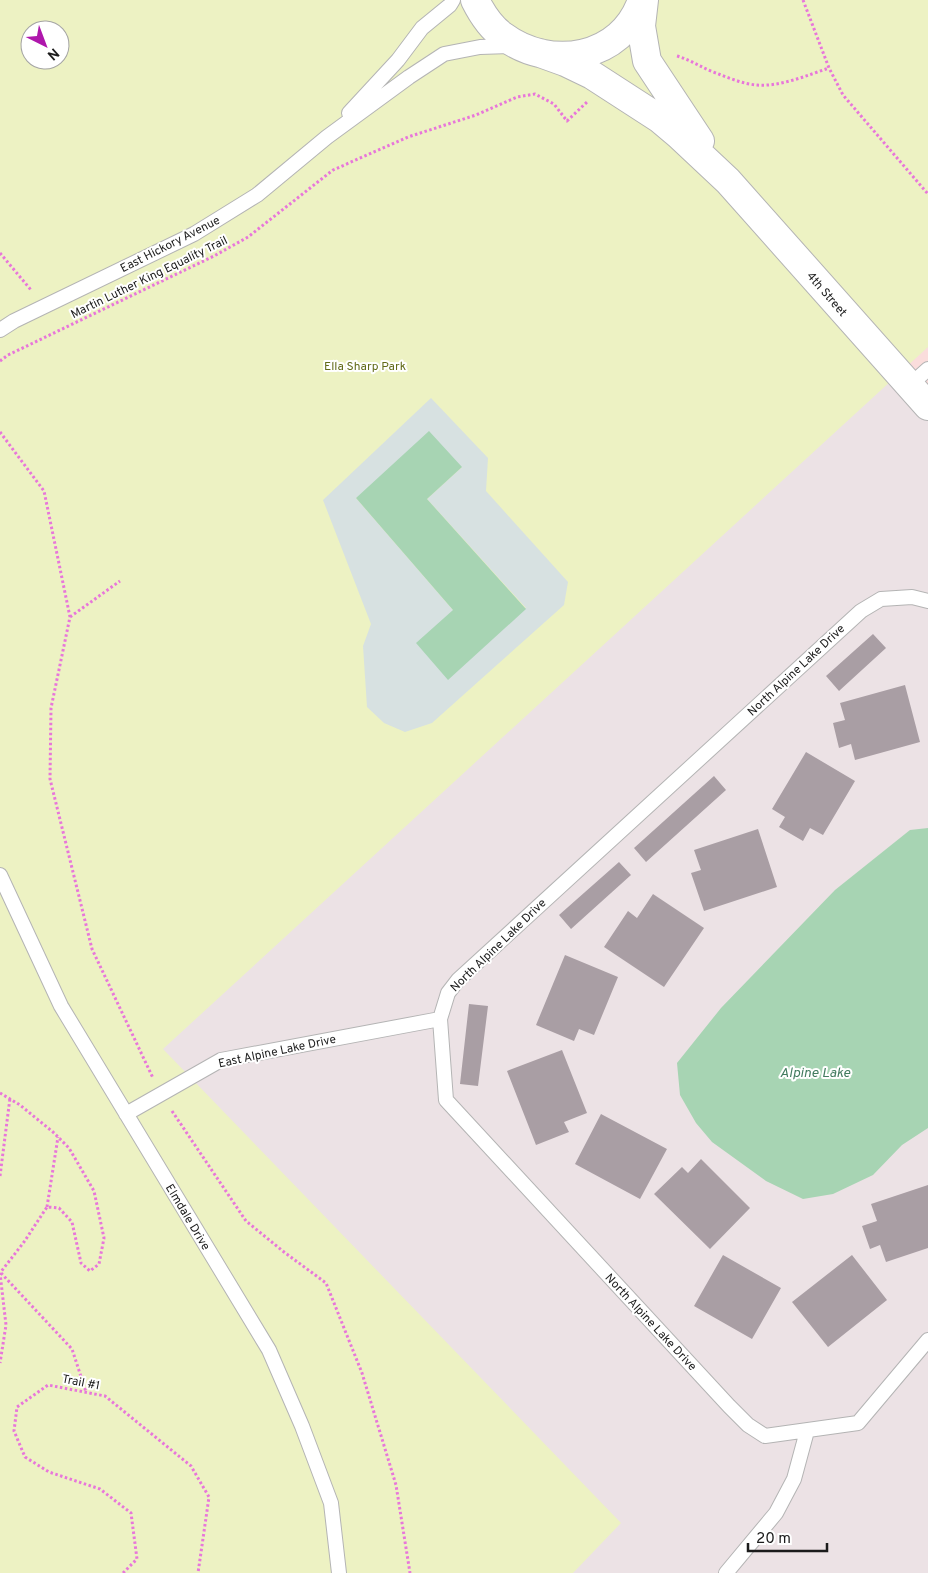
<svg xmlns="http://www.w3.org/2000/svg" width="928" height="1573" font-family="Overpass,sans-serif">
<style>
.education{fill:#fadddc}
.park{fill:#edf2c3;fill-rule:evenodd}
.plaza{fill:#d7e1e1;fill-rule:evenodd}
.water{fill:#a7d4b3}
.building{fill:#a99ea4}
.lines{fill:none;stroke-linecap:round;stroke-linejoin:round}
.service-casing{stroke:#b4b4b4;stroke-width:16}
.tertiary-casing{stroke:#b4b4b4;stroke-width:30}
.path{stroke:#e876da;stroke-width:3;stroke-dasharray:2.5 2.5;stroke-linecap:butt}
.service{stroke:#fff;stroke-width:14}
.tertiary{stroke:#fff;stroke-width:28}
.labels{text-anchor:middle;stroke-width:4;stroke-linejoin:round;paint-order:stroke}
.street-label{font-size:12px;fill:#1b1b1b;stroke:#fff}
.park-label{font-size:12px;fill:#626b18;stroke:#fff}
.water-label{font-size:14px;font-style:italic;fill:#437c60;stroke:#fff}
</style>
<rect width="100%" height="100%" fill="#ece2e5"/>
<path class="education" d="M 928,347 L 928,404 L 899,373 Z"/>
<path class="park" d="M 0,0 L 928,0 L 928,347 L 163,1049 L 621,1523 L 573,1573 L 0,1573 ZM 30,30 L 60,30 L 60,60 L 30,60 Z"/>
<path class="plaza" d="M 431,398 L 488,458 L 486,491 L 568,582 L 564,605 L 432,723 L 405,732 L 384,723 L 367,707 L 363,646 L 371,624 L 323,500 ZM 462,467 L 427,499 L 526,608 L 453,610 L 356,498 Z"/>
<path class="water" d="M 429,431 L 462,467 L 427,499 L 526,609 L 448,680 L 416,643 L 453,610 L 356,498 Z
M 928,828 L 928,1128 L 902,1145 L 873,1175 L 833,1194 L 803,1199 L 766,1181 L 712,1142 L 696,1123 L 680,1095 L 677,1063 L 721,1008 L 835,890 L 910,830 Z"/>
<path class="building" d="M 873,634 L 886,648 L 839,691 L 826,676 Z
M 905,685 L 920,742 L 855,760 L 851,744 L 839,748 L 833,723 L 845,720 L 840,703 Z
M 806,752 L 855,781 L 823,835 L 810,828 L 803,841 L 779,827 L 785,817 L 772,809 Z
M 714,776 L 726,790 L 646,862 L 634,848 Z
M 758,829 L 777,887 L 704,911 L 691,873 L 701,870 L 694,850 Z
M 619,862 L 631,875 L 571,929 L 559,915 Z
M 653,894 L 704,928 L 664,987 L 604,947 L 628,911 L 637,918 Z
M 565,955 L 618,977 L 594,1035 L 579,1029 L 574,1041 L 536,1025 Z
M 469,1004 L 488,1006 L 478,1086 L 460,1084 Z
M 562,1050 L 587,1113 L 564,1122 L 569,1132 L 536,1145 L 507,1071 Z
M 601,1114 L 667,1149 L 640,1199 L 575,1164 Z
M 701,1159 L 750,1208 L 710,1249 L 654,1194 L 682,1167 L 688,1173 Z
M 928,1185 L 928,1248 L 886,1262 L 880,1245 L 870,1249 L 862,1226 L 877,1221 L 871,1204 Z
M 723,1255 L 781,1288 L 752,1339 L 694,1306 Z
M 852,1255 L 887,1300 L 828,1347 L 792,1302 Z"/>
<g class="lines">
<g class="service-casing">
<path id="service" d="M 349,113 L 398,60 L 422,28 L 450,5 L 453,0
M 0,330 L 14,321 L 194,234 L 257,195 L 327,137 L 409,77 L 444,54 L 480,47 L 512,46
M 909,386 L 928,369
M 928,601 L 912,597 L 881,599 L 861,611 L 458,980 L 448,993 L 440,1019 L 446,1100 L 729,1406 L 748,1425 L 765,1436 L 858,1423 L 928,1340
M 0,875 L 61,1006 L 269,1350 L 302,1426 L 331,1503 L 339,1573
M 126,1114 L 221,1060 L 440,1019
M 726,1573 L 776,1513 L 794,1479 L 807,1431"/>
</g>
<g class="tertiary-casing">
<path id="tertiary" d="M 475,0 C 482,14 490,27 503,36 C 550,71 622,60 642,0
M 644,0 L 641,26 L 647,61 L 700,141
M 540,53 L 565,62 L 592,75 L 660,119 L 679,135 L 728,181 L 928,406"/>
</g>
<path class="path" d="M 803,0 L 829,68 L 843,95 L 928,194
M 677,56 C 691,60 702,68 716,73 C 729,78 743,84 757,85 C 780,87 808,75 829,68
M 0,253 L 31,290
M 0,361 L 8,355 L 31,344 L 214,256 L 248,237 L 333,170 L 408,137 L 476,115 L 517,97 L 535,94 L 554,104 L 567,121 L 587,102
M 0,432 L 44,491 L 70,617 L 51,708 L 50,779 L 92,949 L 153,1078
M 70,617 L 120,581
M 0,1093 L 20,1105 L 53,1132 L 69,1148 L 94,1191 L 104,1238 L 99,1264 L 90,1271 L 81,1263 L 72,1222 L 59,1208 L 47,1207 L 24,1242 L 0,1273 L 6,1325 L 0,1363
M 172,1111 L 246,1221 L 284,1252 L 326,1283 L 362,1373 L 396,1485 L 410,1573
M 0,1176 L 10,1098
M 47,1207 L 58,1137
M 1,1273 L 72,1349 L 86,1392
M 123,1573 L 137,1559 L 131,1513 L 100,1489 L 49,1472 L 25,1457 L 14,1431 L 17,1407 L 48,1385 L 105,1396 L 191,1466 L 209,1497 L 198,1573"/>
<use href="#service" class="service"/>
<use href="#tertiary" class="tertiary"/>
</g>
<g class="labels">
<g class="street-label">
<text transform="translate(170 244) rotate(-27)" y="4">East Hickory Avenue</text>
<text transform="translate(149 277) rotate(-26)" y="4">Martin Luther King Equality Trail</text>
<text transform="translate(827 294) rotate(49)" y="4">4th Street</text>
<text transform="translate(796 670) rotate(-43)" y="4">North Alpine Lake Drive</text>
<text transform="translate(498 945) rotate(-44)" y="4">North Alpine Lake Drive</text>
<text transform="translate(277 1051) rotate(-12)" y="4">East Alpine Lake Drive</text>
<text transform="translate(188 1217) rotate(59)" y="4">Elmdale Drive</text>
<text transform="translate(651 1322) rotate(47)" y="4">North Alpine Lake Drive</text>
<text transform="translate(81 1382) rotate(11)" y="4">Trail #1</text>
</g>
<g class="park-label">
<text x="365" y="370">Ella Sharp Park</text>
</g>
<g class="water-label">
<text x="815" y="1077">Alpine Lake</text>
</g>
</g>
<g transform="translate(45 45) rotate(138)"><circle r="24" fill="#ffffff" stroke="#a4a4a4"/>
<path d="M0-4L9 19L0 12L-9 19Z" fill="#af17ac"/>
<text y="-8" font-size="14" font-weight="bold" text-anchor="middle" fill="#1b1b1b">N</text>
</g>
<path d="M748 1543v8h79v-8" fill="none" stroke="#1b1b1b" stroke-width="2.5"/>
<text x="756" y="1543" font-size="15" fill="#1b1b1b" stroke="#ffffff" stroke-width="4" paint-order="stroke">20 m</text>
</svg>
